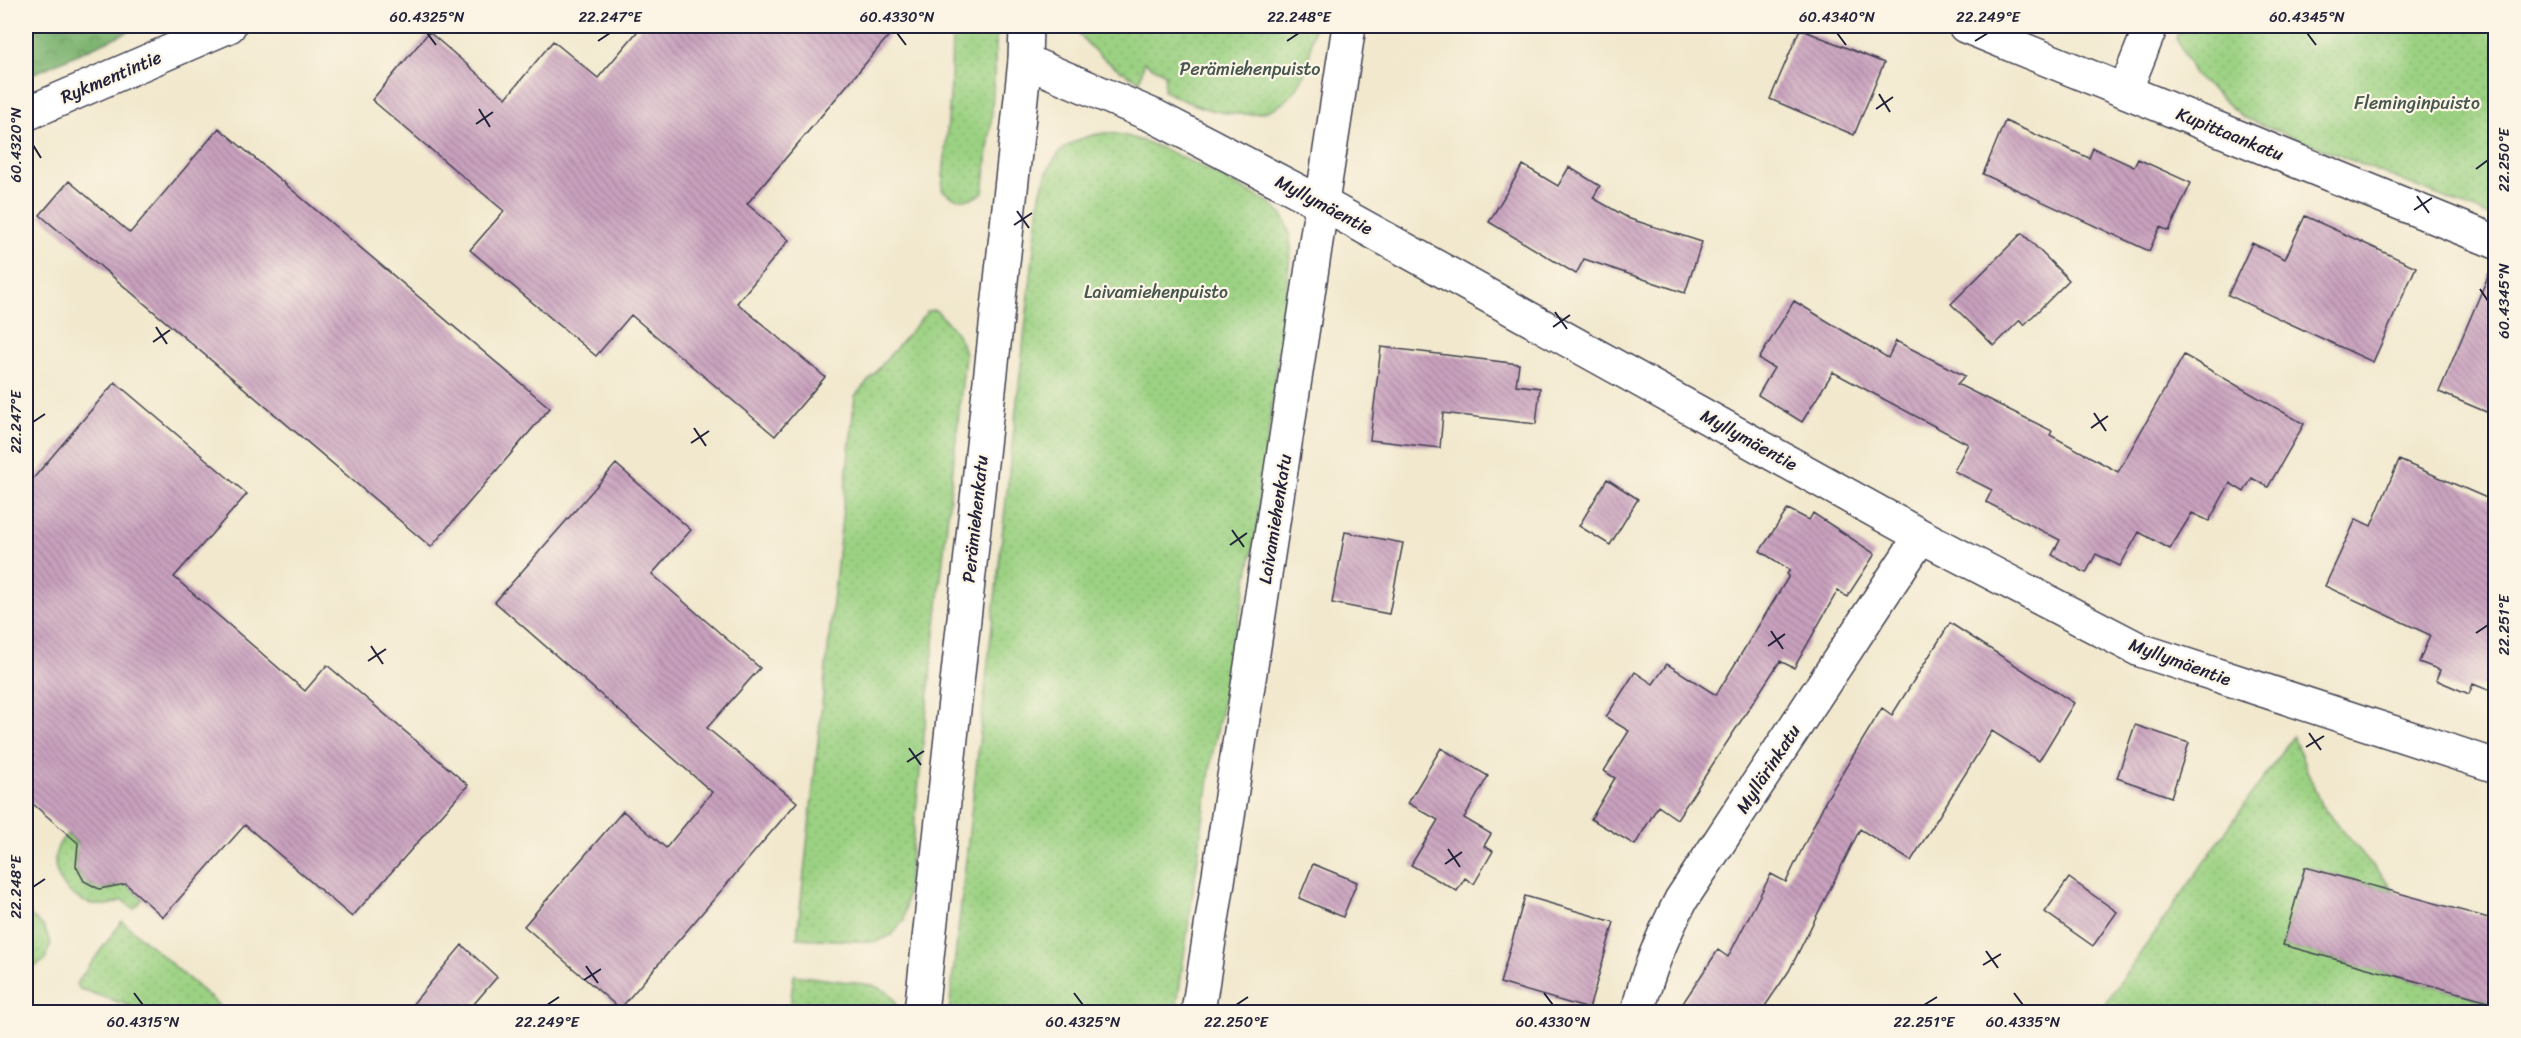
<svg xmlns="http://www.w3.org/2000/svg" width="2521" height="1038" font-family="Sriracha,sans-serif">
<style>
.green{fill:url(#green-dots);stroke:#5e7a5e;stroke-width:1.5}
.forest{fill:url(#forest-crowns);stroke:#4f6a56;stroke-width:1.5}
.building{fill:url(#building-back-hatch)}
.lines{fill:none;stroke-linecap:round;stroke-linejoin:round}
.street-casing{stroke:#414051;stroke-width:36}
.secondary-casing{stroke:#414051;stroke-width:36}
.street{stroke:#fff;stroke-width:33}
.secondary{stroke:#fff;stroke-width:33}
.ticks{fill:none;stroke:#22223b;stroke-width:2}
.labels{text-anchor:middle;stroke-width:4.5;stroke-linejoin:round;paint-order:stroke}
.park-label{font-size:18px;fill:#465750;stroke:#fcf5e5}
.street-label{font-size:18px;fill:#22223b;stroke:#fcf5e5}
.neatline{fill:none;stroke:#22223b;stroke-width:2}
.ticks-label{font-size:15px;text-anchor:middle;fill:#22223b}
</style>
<defs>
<pattern id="green-dots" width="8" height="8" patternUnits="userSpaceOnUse" patternTransform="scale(1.5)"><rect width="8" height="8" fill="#9bd182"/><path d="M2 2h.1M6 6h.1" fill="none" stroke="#85b371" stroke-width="1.8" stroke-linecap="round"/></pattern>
<pattern id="forest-crowns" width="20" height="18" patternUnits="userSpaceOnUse" patternTransform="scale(1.5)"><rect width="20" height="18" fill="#7cb370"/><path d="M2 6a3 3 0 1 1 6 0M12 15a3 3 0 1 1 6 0" fill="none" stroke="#65915d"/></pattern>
<pattern id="building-back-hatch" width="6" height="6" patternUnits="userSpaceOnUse" patternTransform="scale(1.5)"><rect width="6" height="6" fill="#c9a1be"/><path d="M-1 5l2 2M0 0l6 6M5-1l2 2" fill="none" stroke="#a3839c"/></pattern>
</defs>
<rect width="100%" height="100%" fill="#fcf5e5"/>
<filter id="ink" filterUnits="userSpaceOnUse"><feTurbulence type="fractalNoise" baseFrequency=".0167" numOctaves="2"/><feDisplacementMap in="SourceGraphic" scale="12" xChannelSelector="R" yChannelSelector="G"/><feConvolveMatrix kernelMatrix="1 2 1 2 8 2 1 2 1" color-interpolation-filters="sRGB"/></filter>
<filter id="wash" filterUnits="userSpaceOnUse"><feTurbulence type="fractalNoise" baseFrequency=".008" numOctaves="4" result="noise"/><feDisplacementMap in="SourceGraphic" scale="24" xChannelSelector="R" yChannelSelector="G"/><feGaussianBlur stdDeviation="1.35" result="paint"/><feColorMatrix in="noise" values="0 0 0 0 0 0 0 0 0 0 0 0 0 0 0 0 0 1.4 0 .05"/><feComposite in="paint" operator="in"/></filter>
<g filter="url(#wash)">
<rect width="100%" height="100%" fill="#f1e8cd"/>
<path class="green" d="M 952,26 L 997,26 L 991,125 L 983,193 C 968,202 955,202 942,190 L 951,85 Z
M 1074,26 L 1314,26 C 1311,43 1310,63 1302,79 C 1275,135 1206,113 1164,91 L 1165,74 L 1144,62 L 1140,81 C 1113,68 1090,51 1074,26 Z
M 2181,26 L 2495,26 L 2495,218 L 2243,117 L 2194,74 L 2176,38 Z
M 1106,133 C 1152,135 1226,181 1270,203 C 1287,217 1289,226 1291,248 L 1257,528 L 1212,757 L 1176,1012 L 949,1012 L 1040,195 C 1049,156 1065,138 1106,133 Z
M 933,310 L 937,311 C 950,325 963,337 965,356 L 904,920 L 892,935 L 876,942 L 797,938 L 855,396 L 928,311 Z
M 2293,736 L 2321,805 L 2395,892 L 2305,867 L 2283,945 L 2496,1003 L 2495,1012 L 2334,1012 L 2311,1006 L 2308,1012 L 2099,1012 Z
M 67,834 L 80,846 C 65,877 96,900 124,882 L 143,899 L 134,909 L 122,900 C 80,922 32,868 67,834 Z
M 26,911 L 43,926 L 51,943 L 45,960 L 33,968 L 26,966 Z
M 122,921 L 227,1012 L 148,1012 L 80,989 L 76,984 Z
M 794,975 L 872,985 L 888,992 L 896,1002 L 895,1012 L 789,1012 Z"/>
<path class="forest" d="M 26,26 L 141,26 L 26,77 Z"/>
<g id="blocks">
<path class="building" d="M 642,26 L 897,26 L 747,204 L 789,240 L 737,303 L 825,377 L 775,436 L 631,315 L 596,356 L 470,250 L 504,211 L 372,100 L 429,32 L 506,98 L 553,41 L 598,78 Z
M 1800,29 L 1884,63 L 1854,135 L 1770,99 Z
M 2005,121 L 2089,158 L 2093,148 L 2134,167 L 2138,159 L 2191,183 L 2169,231 L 2160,227 L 2149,251 L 1983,174 Z
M 219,128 L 550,408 L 431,547 L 40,215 L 69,181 L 130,233 Z
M 1523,165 L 1558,186 L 1569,167 L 1600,186 L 1593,198 L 1630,219 L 1702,242 L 1685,293 L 1584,259 L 1576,274 L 1489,222 Z
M 2305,216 L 2416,267 L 2373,362 L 2228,295 L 2252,243 L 2285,259 Z
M 2022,233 L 2069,280 L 2024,325 L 2020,320 L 1994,346 L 1951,304 Z
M 2495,260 L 2496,260 L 2496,416 L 2439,392 Z
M 1794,301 L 1888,358 L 1896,341 L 1965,376 L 1957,384 L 2052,431 L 2050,435 L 2118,472 L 2184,355 L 2304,424 L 2268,487 L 2252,478 L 2244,492 L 2230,483 L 2209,521 L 2192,513 L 2170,549 L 2139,532 L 2120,566 L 2096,554 L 2086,573 L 2052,555 L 2060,540 L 1986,502 L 1992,490 L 1954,471 L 1968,444 L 1833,372 L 1802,422 L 1758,395 L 1774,368 L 1759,359 Z
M 1381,347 L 1519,364 L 1516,385 L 1540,388 L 1536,424 L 1443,413 L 1440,448 L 1370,440 Z
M 115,382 L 247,494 L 174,577 L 305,691 L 327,665 L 468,785 L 352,917 L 245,825 L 163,917 L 126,884 L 99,889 L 84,881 L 76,866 L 78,843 L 26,798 L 26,487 Z
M 2399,460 L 2496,502 L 2496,693 L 2473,684 L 2469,694 L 2436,680 L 2440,670 L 2419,662 L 2430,635 L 2325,586 L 2356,519 L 2371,526 Z
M 616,464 L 691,530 L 652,574 L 760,668 L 707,728 L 797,802 L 620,1009 L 524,926 L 623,811 L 666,848 L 712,792 L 495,602 Z
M 1607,479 L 1638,499 L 1610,545 L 1579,526 Z
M 1788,509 L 1809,520 L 1813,513 L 1875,554 L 1847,597 L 1838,590 L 1794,668 L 1780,661 L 1677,819 L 1658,806 L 1635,845 L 1591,819 L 1615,778 L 1604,771 L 1629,731 L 1606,717 L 1635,672 L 1653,684 L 1667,664 L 1716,695 L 1789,576 L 1787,574 L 1790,570 L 1760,551 Z
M 1345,532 L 1403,543 L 1389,614 L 1332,603 Z
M 1950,623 L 2074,703 L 2039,761 L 1992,731 L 1911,861 L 1860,829 L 1789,971 L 1761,1012 L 1677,1012 L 1718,950 L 1728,957 L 1771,874 L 1786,882 L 1826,800 L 1882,708 L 1892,715 Z
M 2135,725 L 2189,743 L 2171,797 L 2117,778 Z
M 1441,748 L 1488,776 L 1464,818 L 1491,834 L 1484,846 L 1493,851 L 1474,884 L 1465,878 L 1457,891 L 1411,865 L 1438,820 L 1408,803 Z
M 1313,864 L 1357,882 L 1343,917 L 1299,898 Z
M 2305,867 L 2496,920 L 2496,1003 L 2283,945 Z
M 2069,878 L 2117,912 L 2093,946 L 2045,912 Z
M 1525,896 L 1614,922 L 1589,1009 L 1500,983 Z
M 462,945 L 497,977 L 467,1012 L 406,1012 Z"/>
</g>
</g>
<g filter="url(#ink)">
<use href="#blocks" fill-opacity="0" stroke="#414051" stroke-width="1.5"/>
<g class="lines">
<g class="street-casing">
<path id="street" d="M 1965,26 L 2496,242
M 1025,61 L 1154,116 L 1321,203 L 1921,536 L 2140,650 L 2496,766
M 2125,91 L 2151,26
M 26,114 L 229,26
M 1198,1012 L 1349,26
M 1638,1012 C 1647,972 1662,937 1681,900 L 1921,536"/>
</g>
<g class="secondary-casing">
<path id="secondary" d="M 921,1012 L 1025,61 L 1026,26"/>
</g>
<use href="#street" class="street"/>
<use href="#secondary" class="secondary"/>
</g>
</g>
<path class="ticks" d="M 427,33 L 436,45M 897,33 L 906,45M 1837,33 L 1846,45M 2307,33 L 2316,45M 598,41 L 610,33M 1287,41 L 1299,33M 1975,41 L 1988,33M 1879,94 L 1890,112M 479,109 L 490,127M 1876,109 L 1893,97M 476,124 L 493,112M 33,145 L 41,158M 2476,169 L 2488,160M 2417,196 L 2429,213M 2414,210 L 2432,198M 1017,211 L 1029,228M 1014,225 L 1032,213M 2480,289 L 2488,301M 1555,312 L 1567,329M 156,327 L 167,344M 1553,327 L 1570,315M 153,342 L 170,330M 2094,413 L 2106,431M 33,422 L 45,414M 694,428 L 706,446M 2091,428 L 2108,416M 691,443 L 709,431M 1232,530 L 1244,547M 1230,545 L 1247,533M 1771,631 L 1783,649M 2476,633 L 2488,625M 371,646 L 383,664M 1768,646 L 1785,634M 368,661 L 386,649M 2309,733 L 2321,750M 2306,747 L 2324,736M 909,748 L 921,765M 907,762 L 924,751M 1448,849 L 1460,867M 1445,864 L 1462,852M 33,887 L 45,879M 1986,951 L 1998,968M 1983,965 L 2001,954M 586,966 L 598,983M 584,980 L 601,969M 134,993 L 143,1005M 1074,993 L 1083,1005M 1544,993 L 1553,1005M 2014,993 L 2023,1005M 547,1005 L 559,997M 1236,1005 L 1248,997M 1924,1005 L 1937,997"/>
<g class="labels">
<g class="park-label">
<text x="1250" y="75">Perämiehenpuisto</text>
<text x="2417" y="109">Fleminginpuisto</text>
<text x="1156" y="298">Laivamiehenpuisto</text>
</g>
<g class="street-label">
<text transform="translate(111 77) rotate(-23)" y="6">Rykmentintie</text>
<text transform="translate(2230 134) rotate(22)" y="6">Kupittaankatu</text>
<text transform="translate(1324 205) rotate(28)" y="6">Myllymäentie</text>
<text transform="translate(1749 440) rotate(29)" y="6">Myllymäentie</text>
<text transform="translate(975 519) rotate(-84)" y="6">Perämiehenkatu</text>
<text transform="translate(1275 519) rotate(-81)" y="6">Laivamiehenkatu</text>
<text transform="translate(2180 662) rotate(20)" y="6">Myllymäentie</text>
<text transform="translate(1768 769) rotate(-57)" y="6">Myllärinkatu</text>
</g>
</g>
<rect width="2521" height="1038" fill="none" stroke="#fcf5e5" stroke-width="66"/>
<rect x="33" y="33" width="2455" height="972" class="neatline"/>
<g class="ticks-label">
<text x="427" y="22">60.4325°N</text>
<text x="610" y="22">22.247°E</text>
<text x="897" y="22">60.4330°N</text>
<text x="1299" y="22">22.248°E</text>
<text x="1837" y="22">60.4340°N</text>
<text x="1988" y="22">22.249°E</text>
<text x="2307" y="22">60.4345°N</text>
<text transform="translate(16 145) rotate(-90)" y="5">60.4320°N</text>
<text transform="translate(2504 160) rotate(-90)" y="5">22.250°E</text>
<text transform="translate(2504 301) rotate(-90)" y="5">60.4345°N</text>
<text transform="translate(16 422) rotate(-90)" y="5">22.247°E</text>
<text transform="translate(2504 625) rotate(-90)" y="5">22.251°E</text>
<text transform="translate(16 887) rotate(-90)" y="5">22.248°E</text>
<text x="143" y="1027">60.4315°N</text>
<text x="547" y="1027">22.249°E</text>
<text x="1083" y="1027">60.4325°N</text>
<text x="1236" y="1027">22.250°E</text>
<text x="1553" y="1027">60.4330°N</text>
<text x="1924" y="1027">22.251°E</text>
<text x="2023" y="1027">60.4335°N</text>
</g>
</svg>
